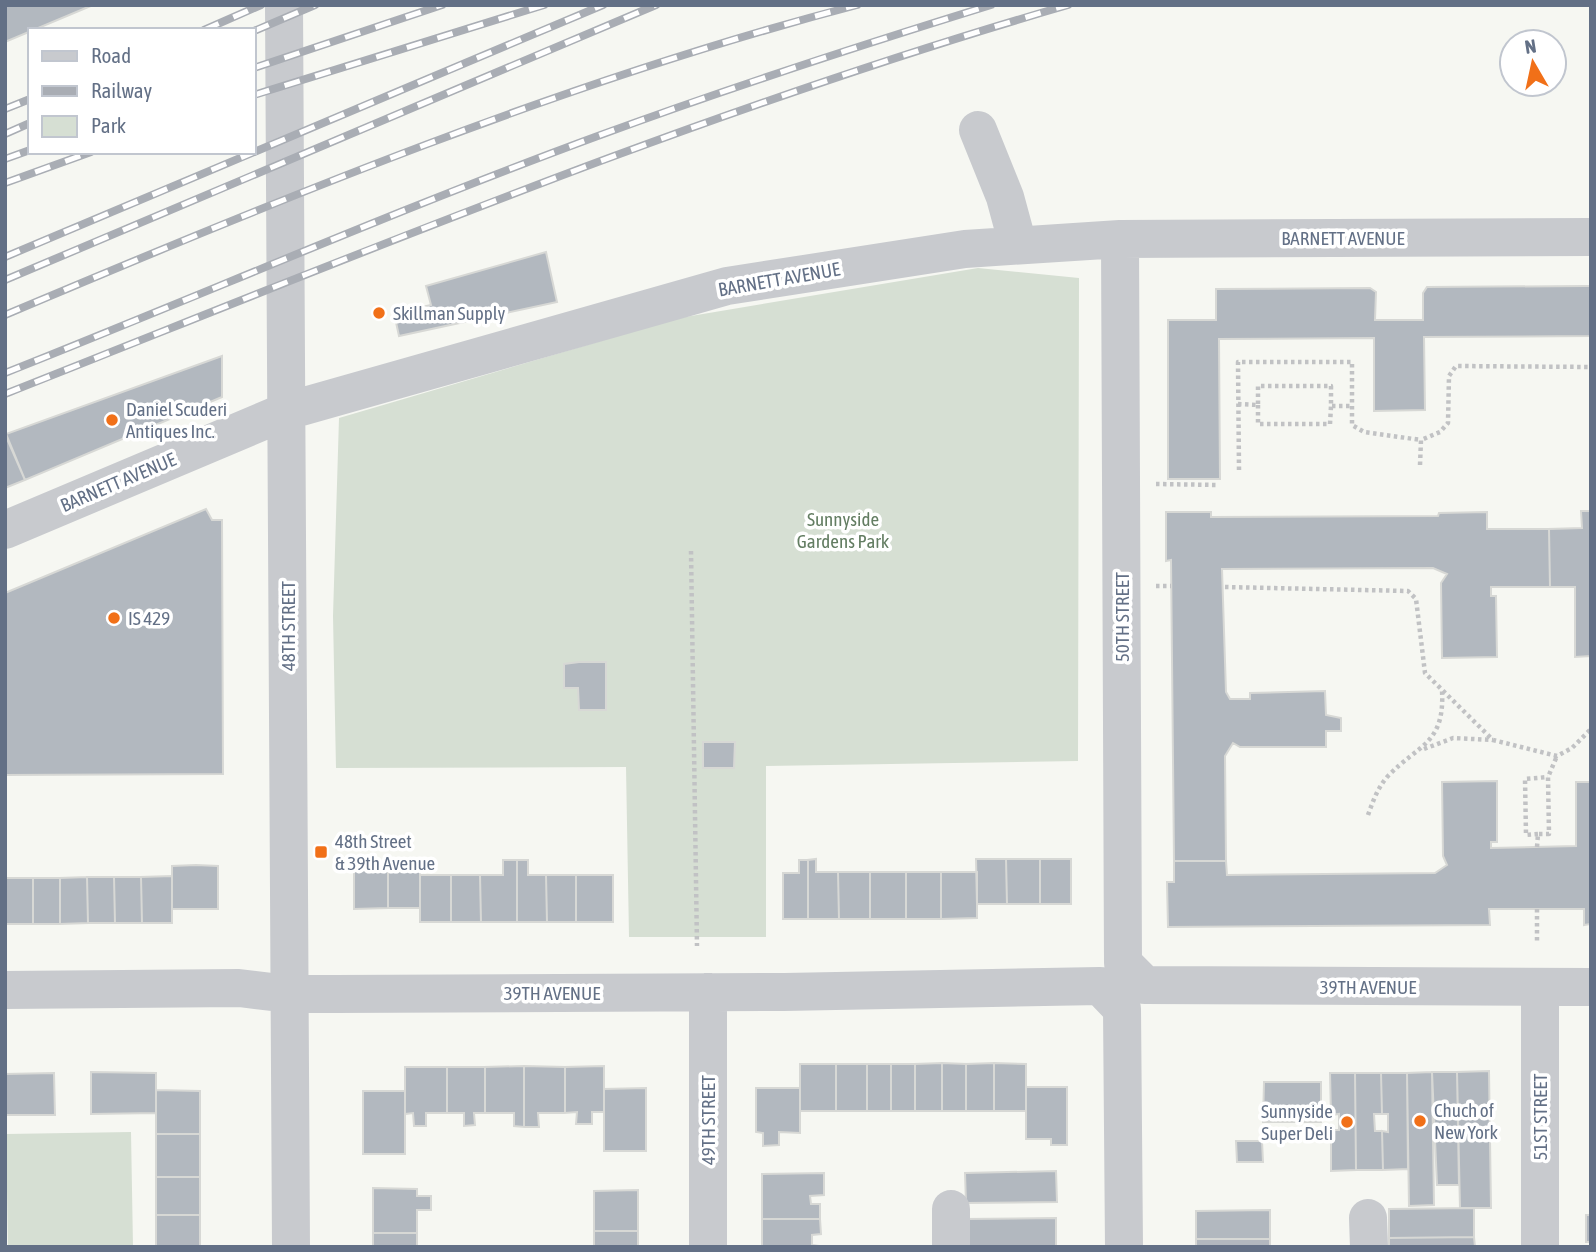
<svg xmlns="http://www.w3.org/2000/svg" width="1596" height="1252" font-family="'Asap Condensed',sans-serif">
<style>
.green{fill:#d6dfd3}
.building{fill:#b2b8bf;stroke:#d7d8d5;stroke-width:2}
.lines{fill:none;stroke-linecap:round;stroke-linejoin:round}
.path{stroke:#c1c2c4;stroke-width:4.5;stroke-dasharray:3.5 3.5;stroke-linecap:butt}
.minor{stroke:#c8cace;stroke-width:38}
.rail-casing{stroke:#a9adb4;stroke-width:8}
.rail{stroke:#fff;stroke-width:5;stroke-dasharray:16;stroke-linecap:butt}
.poi-dot{fill:#f17018;stroke:#fff;stroke-width:2.5}
.labels{text-anchor:middle;stroke-width:7;stroke-linejoin:round;paint-order:stroke}
.street-label{font-size:19px;fill:#637086;stroke:#fff}
.poi-label{font-size:19px;fill:#637086;stroke:#fff;text-anchor:start}
.park-label{font-size:19px;fill:#637d62;stroke:#fff}
</style>
<rect width="100%" height="100%" fill="#f6f7f2"/>
<path class="green" d="M 978,268 L 1079,278 L 1078,761 L 766,766 L 766,937 L 629,937 L 626,767 L 336,768 L 333,616 L 339,418 L 679,318 Z
M 131,1132 L 133,1247 L 8,1247 L 6,1134 Z"/>
<path class="building" d="M 5,5 L 93,5 L 5,42 Z
M 546,252 L 557,302 L 399,336 L 394,313 L 431,305 L 426,286 Z
M 1585,286 L 1591,286 L 1591,336 L 1424,337 L 1425,410 L 1374,411 L 1374,338 L 1219,339 L 1220,479 L 1168,479 L 1168,320 L 1216,320 L 1216,289 L 1370,288 L 1376,292 L 1375,320 L 1423,320 L 1423,293 L 1427,287 Z
M 222,356 L 222,397 L 25,480 L 6,434 Z
M 5,434 L 25,480 L 5,488 Z
M 206,509 L 212,520 L 222,520 L 223,774 L 5,775 L 5,593 Z
M 1581,511 L 1591,511 L 1591,656 L 1575,657 L 1575,587 L 1550,587 L 1549,529 L 1582,528 Z
M 1166,512 L 1211,512 L 1211,517 L 1438,516 L 1439,513 L 1487,512 L 1487,529 L 1549,529 L 1550,587 L 1491,587 L 1491,596 L 1496,596 L 1497,657 L 1442,658 L 1441,583 L 1447,574 L 1433,568 L 1222,569 L 1226,692 L 1230,699 L 1250,699 L 1250,693 L 1325,691 L 1326,715 L 1341,718 L 1341,731 L 1326,731 L 1326,747 L 1240,747 L 1233,743 L 1225,756 L 1226,861 L 1174,861 L 1171,560 L 1166,561 Z
M 579,662 L 606,662 L 606,710 L 579,710 L 578,688 L 564,688 L 564,664 Z
M 703,742 L 735,742 L 734,768 L 703,768 Z
M 1497,781 L 1497,842 L 1491,842 L 1491,848 L 1576,846 L 1576,782 L 1591,782 L 1591,924 L 1584,925 L 1584,909 L 1489,909 L 1490,925 L 1168,927 L 1167,882 L 1174,882 L 1174,861 L 1226,861 L 1227,875 L 1435,873 L 1447,865 L 1443,856 L 1442,782 Z
M 816,859 L 816,872 L 838,872 L 839,919 L 808,919 L 808,860 Z
M 976,859 L 1006,859 L 1007,904 L 977,904 Z
M 1006,859 L 1040,859 L 1040,904 L 1007,904 Z
M 1040,859 L 1071,859 L 1071,904 L 1040,904 Z
M 503,860 L 517,860 L 517,922 L 481,922 L 480,875 L 503,875 Z
M 517,860 L 528,860 L 528,875 L 546,875 L 547,922 L 517,922 Z
M 799,860 L 808,860 L 808,919 L 783,919 L 783,873 L 799,873 Z
M 196,865 L 218,866 L 218,909 L 172,909 L 172,866 Z
M 388,866 L 388,908 L 354,909 L 354,867 Z
M 388,866 L 420,866 L 420,908 L 388,908 Z
M 838,872 L 870,872 L 870,919 L 839,919 Z
M 870,872 L 906,872 L 906,919 L 870,919 Z
M 906,872 L 941,872 L 941,919 L 906,919 Z
M 941,872 L 977,872 L 977,918 L 941,919 Z
M 420,875 L 451,875 L 451,922 L 420,922 Z
M 451,875 L 480,875 L 481,922 L 451,922 Z
M 546,875 L 576,875 L 576,922 L 547,922 Z
M 576,875 L 613,875 L 613,922 L 576,922 Z
M 172,876 L 172,923 L 142,923 L 141,877 Z
M 87,877 L 88,923 L 60,924 L 60,878 Z
M 87,877 L 114,877 L 115,923 L 88,923 Z
M 114,877 L 141,877 L 142,923 L 115,923 Z
M 5,878 L 33,878 L 33,924 L 5,924 Z
M 33,878 L 60,878 L 60,924 L 33,924 Z
M 942,1063 L 942,1111 L 915,1111 L 915,1064 Z
M 942,1063 L 966,1064 L 966,1111 L 942,1111 Z
M 994,1063 L 994,1111 L 966,1111 L 966,1064 Z
M 994,1063 L 1026,1064 L 1026,1111 L 994,1111 Z
M 800,1064 L 836,1064 L 836,1111 L 800,1111 Z
M 836,1064 L 867,1064 L 867,1111 L 836,1111 Z
M 867,1064 L 891,1064 L 891,1111 L 867,1111 Z
M 891,1064 L 915,1064 L 915,1111 L 891,1111 Z
M 524,1066 L 524,1127 L 514,1126 L 514,1113 L 485,1113 L 485,1067 Z
M 524,1066 L 565,1067 L 565,1113 L 538,1113 L 539,1127 L 524,1127 Z
M 604,1066 L 604,1112 L 592,1112 L 592,1124 L 576,1124 L 577,1112 L 565,1113 L 565,1067 Z
M 405,1067 L 447,1067 L 447,1113 L 426,1113 L 426,1126 L 414,1126 L 413,1113 L 405,1114 Z
M 447,1067 L 485,1067 L 485,1113 L 474,1113 L 475,1125 L 464,1126 L 464,1113 L 447,1113 Z
M 1489,1071 L 1491,1208 L 1460,1208 L 1457,1072 Z
M 91,1072 L 156,1073 L 156,1113 L 91,1114 Z
M 1432,1072 L 1434,1205 L 1409,1206 L 1407,1073 Z
M 1432,1072 L 1457,1072 L 1459,1185 L 1437,1185 Z
M 54,1073 L 55,1115 L 5,1115 L 5,1074 Z
M 1330,1073 L 1355,1073 L 1356,1170 L 1331,1171 L 1331,1130 L 1339,1130 L 1339,1114 L 1331,1115 Z
M 1355,1073 L 1381,1073 L 1382,1114 L 1374,1114 L 1375,1131 L 1382,1131 L 1383,1170 L 1356,1170 Z
M 1381,1073 L 1407,1073 L 1408,1169 L 1383,1170 L 1382,1131 L 1388,1132 L 1388,1114 L 1382,1114 Z
M 1264,1082 L 1321,1082 L 1321,1122 L 1263,1122 Z
M 1026,1087 L 1067,1087 L 1067,1145 L 1051,1145 L 1051,1139 L 1026,1139 Z
M 646,1088 L 646,1151 L 604,1151 L 604,1089 Z
M 756,1088 L 800,1088 L 800,1133 L 779,1132 L 779,1145 L 763,1146 L 763,1133 L 756,1132 Z
M 156,1090 L 200,1091 L 200,1134 L 156,1134 Z
M 363,1091 L 405,1091 L 405,1154 L 363,1154 Z
M 156,1134 L 200,1134 L 200,1177 L 156,1177 Z
M 1236,1141 L 1262,1141 L 1263,1162 L 1237,1162 Z
M 1056,1171 L 1057,1202 L 966,1203 L 965,1173 Z
M 824,1173 L 824,1195 L 810,1196 L 811,1204 L 820,1204 L 820,1219 L 762,1219 L 762,1174 Z
M 156,1177 L 200,1177 L 200,1215 L 156,1215 Z
M 373,1188 L 417,1189 L 417,1196 L 431,1196 L 431,1210 L 417,1210 L 417,1233 L 373,1233 Z
M 638,1190 L 638,1231 L 594,1231 L 594,1191 Z
M 1474,1208 L 1474,1237 L 1389,1238 L 1389,1209 Z
M 1270,1210 L 1270,1239 L 1196,1239 L 1196,1211 Z
M 156,1215 L 200,1215 L 200,1247 L 156,1247 Z
M 1586,1215 L 1591,1215 L 1591,1242 L 1586,1242 Z
M 1056,1218 L 1056,1247 L 965,1247 L 965,1219 Z
M 762,1219 L 820,1219 L 821,1234 L 812,1235 L 812,1245 L 826,1247 L 762,1247 Z
M 594,1231 L 638,1231 L 638,1247 L 594,1247 Z
M 373,1233 L 417,1233 L 417,1247 L 373,1247 Z
M 1474,1237 L 1475,1247 L 1389,1247 L 1389,1238 Z
M 1196,1239 L 1270,1239 L 1270,1247 L 1196,1247 Z"/>
<g class="lines">
<path class="path" d="M 1238,404 L 1258,405 L 1258,386 L 1331,386 L 1331,406 L 1350,406
M 1258,405 L 1258,424 L 1330,424 L 1331,406
M 1420,465 L 1421,440 L 1440,432 L 1448,423 L 1449,376 L 1456,366 L 1591,367
M 1239,470 L 1238,362 L 1352,362 L 1352,425 L 1364,432 L 1421,440
M 1156,484 L 1218,485
M 691,551 L 697,946
M 1156,586 L 1171,586
M 1225,587 L 1408,591 L 1416,599 L 1425,673 L 1493,740 L 1557,756 L 1572,748 L 1591,729
M 1424,749 L 1453,738 L 1493,740
M 1368,815 C 1373,801 1378,787 1388,776 C 1419,744 1445,744 1442,690
M 1538,834 L 1526,835 L 1525,779 L 1548,777
M 1537,847 L 1538,834 L 1549,834 L 1548,777 L 1557,756
M 1537,909 L 1537,941"/>
<path class="minor" d="M 284,5 L 291,1247
M 978,130 L 1005,197 L 1018,245
M 1120,239 L 1123,963 L 1145,985 L 1591,987
M 5,530 L 287,411 L 727,286 L 965,249 L 1120,239 L 1591,237
M 5,990 L 239,988 L 289,994 L 335,994 L 784,992 L 1100,986 L 1122,1009 L 1124,1247
M 708,992 L 708,1247
M 1368,1218 L 1369,1247
M 951,1247 L 951,1209
M 1540,1247 L 1540,988"/>
<g class="rail-casing">
<path id="rail" d="M 204,30 L 261,5
M 254,31 L 315,5
M 254,68 L 442,5
M 254,95 L 544,5
M 5,109 L 30,99
M 5,134 L 30,123
M 5,159 L 30,150
M 5,183 L 91,152
M 5,257 L 603,5
M 5,280 L 656,5
M 5,315 C 283,198 565,81 857,5
M 5,373 C 202,295 396,210 595,137 C 726,89 858,46 991,5
M 5,394 C 357,255 704,110 1068,5"/>
</g>
<use href="#rail" class="rail"/>
</g>
<g class="poi-dot">
<circle cx="379" cy="313" r="7"/>
<circle cx="112" cy="420" r="7"/>
<circle cx="114" cy="618" r="7"/>
<rect x="314" y="845" width="14" height="14" rx="3.5"/>
<circle cx="1420" cy="1121" r="7"/>
<circle cx="1347" cy="1122" r="7"/>
</g>
<g class="labels">
<g class="street-label">
<text x="1343" y="245">BARNETT AVENUE</text>
<text transform="translate(779 279) rotate(-10)" y="7">BARNETT AVENUE</text>
<text transform="translate(118 482) rotate(-23)" y="7">BARNETT AVENUE</text>
<text transform="translate(1122 617) rotate(-90)" y="7">50TH STREET</text>
<text transform="translate(288 626) rotate(-90)" y="7">48TH STREET</text>
<text x="1368" y="994">39TH AVENUE</text>
<text x="552" y="1000">39TH AVENUE</text>
<text transform="translate(1540 1117) rotate(-90)" y="7">51ST STREET</text>
<text transform="translate(708 1120) rotate(-90)" y="7">49TH STREET</text>
</g>
<g class="poi-label">
<text x="393" y="320">Skillman Supply</text>
<text x="126" y="416">Daniel Scuderi<tspan x="126" dy="22">Antiques Inc.</tspan></text>
<text x="128" y="625">IS 429</text>
<text x="335" y="848">48th Street<tspan x="335" dy="22">&amp; 39th Avenue</tspan></text>
<text x="1434" y="1117">Chuch of<tspan x="1434" dy="22">New York</tspan></text>
<text x="1333" y="1118" text-anchor="end">Sunnyside<tspan x="1333" dy="22">Super Deli</tspan></text>
</g>
<g class="park-label">
<text x="843" y="526">Sunnyside<tspan x="843" dy="22">Gardens Park</tspan></text>
</g>
</g>
<rect width="1596" height="1252" fill="none" stroke="#637086" stroke-width="14"/>
<rect x="28" y="28" width="228" height="126" fill="#ffffff" stroke="#c1c6cf" stroke-width="2"/>
<rect x="42" y="51" width="35" height="10" fill="#c8cace" stroke="#c1c6cf" stroke-width="2"/>
<text x="91" y="63" font-size="21" fill="#637086">Road</text>
<rect x="42" y="86" width="35" height="10" fill="#a9adb4" stroke="#c1c6cf" stroke-width="2"/>
<text x="91" y="98" font-size="21" fill="#637086">Railway</text>
<rect x="42" y="116" width="35" height="21" fill="#d6dfd3" stroke="#c1c6cf" stroke-width="2"/>
<text x="91" y="133" font-size="21" fill="#637086">Park</text>
<g transform="translate(1533 63) rotate(351)"><circle r="33" fill="#ffffff" stroke="#c1c6cf" stroke-width="2"/>
<path d="M0-5L12 26L0 18L-12 26Z" fill="#f17018"/>
<text y="-10" font-size="19" font-weight="bold" text-anchor="middle" fill="#637086">N</text>
</g>
</svg>
